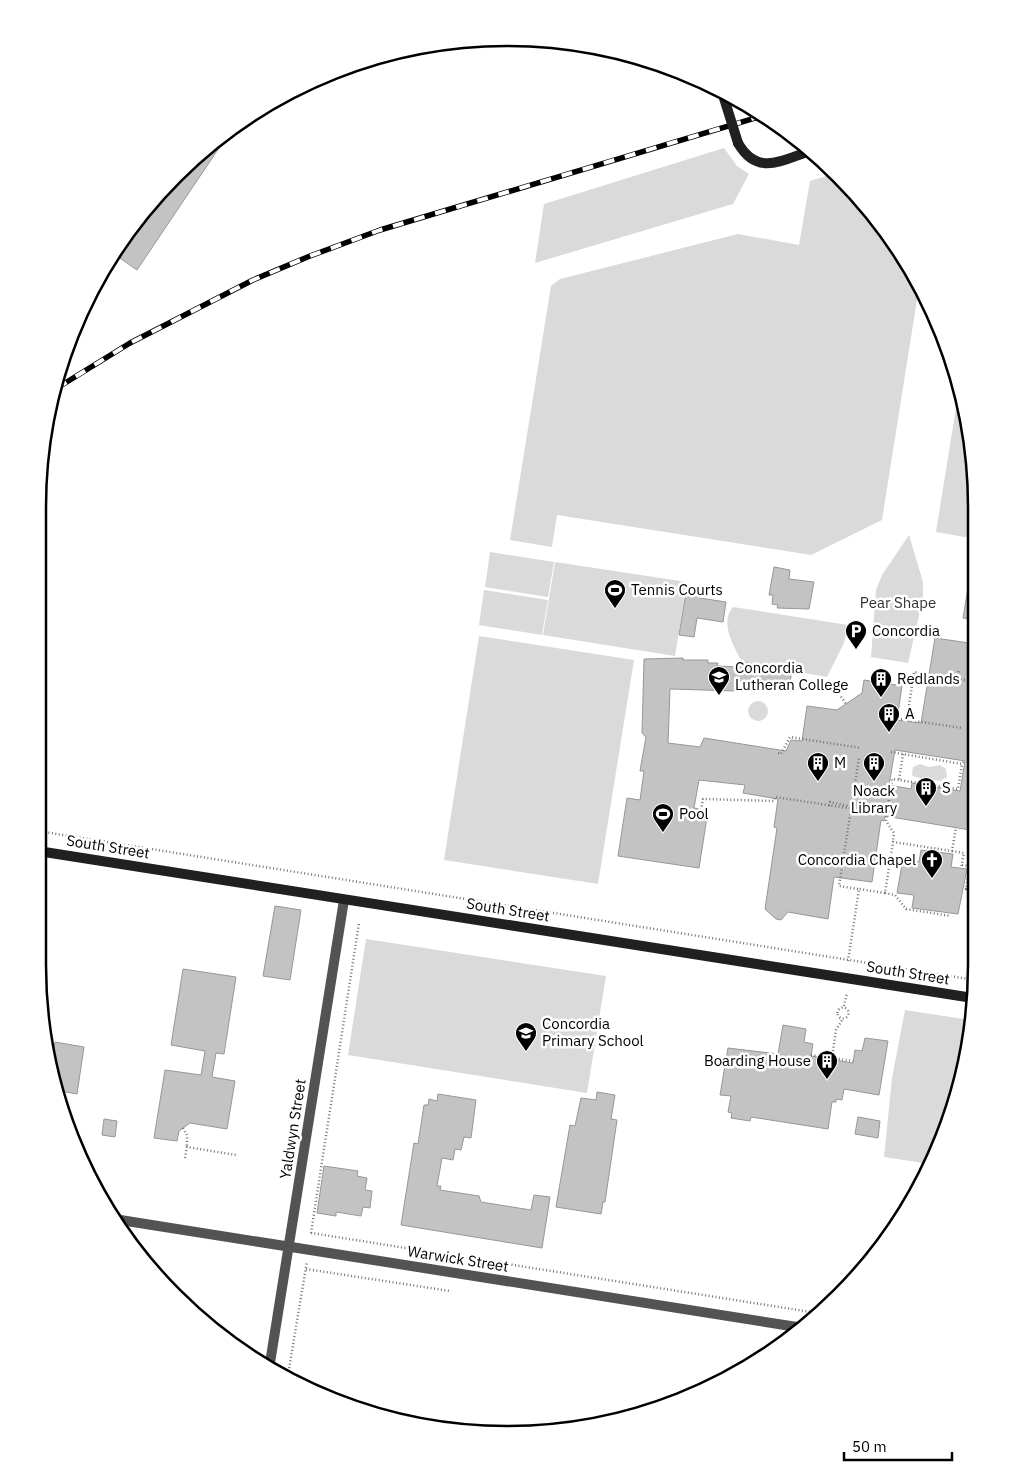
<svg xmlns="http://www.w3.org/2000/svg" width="1014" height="1472" font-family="'IBM Plex Sans',sans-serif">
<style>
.green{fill:#dadada}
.building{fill:#c3c3c3;stroke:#979797;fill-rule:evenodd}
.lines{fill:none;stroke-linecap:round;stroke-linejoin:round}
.path{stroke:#757575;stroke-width:2.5;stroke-dasharray:1 2.5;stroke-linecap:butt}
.street{stroke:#535353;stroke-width:10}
.secondary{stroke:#202020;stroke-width:10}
.rail-casing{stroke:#000;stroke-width:5.5}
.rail{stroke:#fff;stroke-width:4;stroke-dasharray:11;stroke-linecap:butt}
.secondary-bridge{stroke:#202020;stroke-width:10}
.labels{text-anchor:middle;stroke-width:5;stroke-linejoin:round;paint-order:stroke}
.poi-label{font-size:15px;fill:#000;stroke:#fff;text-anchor:start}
.park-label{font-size:15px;fill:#313131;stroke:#fff}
.street-label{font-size:15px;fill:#000;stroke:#fff}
.rim{fill:none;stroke:#000;stroke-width:2.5}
</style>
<rect width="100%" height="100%" fill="#fff"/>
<path class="green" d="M 724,148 L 737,166 L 749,174 L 733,204 L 535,263 L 544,204 Z
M 836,173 L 919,287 L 882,520 L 811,555 L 557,515 L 552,547 L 510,540 L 551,286 L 560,279 L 738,234 L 799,245 L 810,181 Z
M 959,389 C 974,436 977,489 976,539 L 936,532 Z
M 909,535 L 923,582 L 923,598 L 908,663 L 871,657 L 876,590 L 882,575 Z
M 490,552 L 554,562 L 548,597 L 485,587 Z
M 555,562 L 687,582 L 675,656 L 543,635 Z
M 484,590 L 548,600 L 542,635 L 479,625 Z
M 733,607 L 848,625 L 844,643 L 827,677 L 742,662 C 734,646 719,623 733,607 Z
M 479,636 L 634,660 L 598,884 L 444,860 Z
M748 711a10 10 0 1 1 20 0a10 10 0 1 1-20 0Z
M 920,764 L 929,767 L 940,765 L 946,769 L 947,777 L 940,781 L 915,777 L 912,775 L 913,767 Z
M 366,939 L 606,976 L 587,1093 L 348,1055 Z
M 905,1010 L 970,1020 C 960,1069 954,1120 930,1164 L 884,1157 L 892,1078 Z"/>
<path class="building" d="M 225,134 L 227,136 L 137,270 L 114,254 L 175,175 Z
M 774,567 L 790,570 L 789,579 L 814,582 L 809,609 L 777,608 L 778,605 L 772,604 L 773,595 L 769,595 Z
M 970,576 L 976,576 L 976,620 L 963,618 Z
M 686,593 L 700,596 L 700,598 L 726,602 L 723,622 L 697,618 L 694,637 L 679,635 Z
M 935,638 L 976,644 L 976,831 L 885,816 L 884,821 L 881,820 L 872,882 L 834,877 L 828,919 L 788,912 L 781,920 L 776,919 L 765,909 L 777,828 L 774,827 L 778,799 L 743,793 L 745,785 L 699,780 L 694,808 L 708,811 L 699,868 L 618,856 L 627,798 L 640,800 L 644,771 L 640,771 L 646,737 L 642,733 L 644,659 L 683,658 L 683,660 L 708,660 L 708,663 L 718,663 L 717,666 L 741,667 L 742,662 L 792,670 L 789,688 L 736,680 L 736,691 L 670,689 L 668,743 L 700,747 L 704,738 L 786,751 L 791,740 L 802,741 L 807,706 L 837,710 L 862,693 L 864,680 L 902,686 L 897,720 L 921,723 ZM 895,750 L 965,761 L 960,791 L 912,783 L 911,789 L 889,785 Z
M 921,850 L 953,854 L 951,867 L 967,869 L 958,914 L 912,908 L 914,895 L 897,893 L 903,859 L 919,862 Z
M 275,906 L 301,910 L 290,980 L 263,976 Z
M 183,969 L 236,977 L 224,1054 L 216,1053 L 212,1077 L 235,1081 L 227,1129 L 190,1123 L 179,1131 L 177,1141 L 154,1138 L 165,1070 L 201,1075 L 205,1051 L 171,1045 Z
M 783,1025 L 806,1029 L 804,1042 L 813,1044 L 811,1056 L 853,1063 L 855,1050 L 862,1051 L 865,1038 L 888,1041 L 879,1095 L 844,1089 L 842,1100 L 836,1099 L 836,1102 L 832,1102 L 828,1129 L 751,1117 L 750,1121 L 731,1118 L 732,1113 L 728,1112 L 731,1096 L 720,1095 L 728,1048 L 778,1054 Z
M 55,1042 L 84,1047 L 77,1094 L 55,1090 L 54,1087 L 51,1067 Z
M 597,1092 L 615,1095 L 611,1119 L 617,1120 L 605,1202 L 603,1202 L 601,1214 L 556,1207 L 570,1125 L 575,1126 L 581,1098 L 596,1100 Z
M 438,1094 L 476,1100 L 471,1138 L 464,1137 L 461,1150 L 455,1149 L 453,1160 L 442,1158 L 437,1186 L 441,1186 L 440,1190 L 479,1196 L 481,1202 L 531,1210 L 534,1195 L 550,1197 L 542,1248 L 401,1225 L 414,1143 L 418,1144 L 424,1105 L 428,1105 L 429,1099 L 437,1101 Z
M 858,1117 L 880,1121 L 878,1138 L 855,1134 Z
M 104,1119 L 117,1121 L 115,1137 L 102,1135 Z
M 324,1166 L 358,1171 L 357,1176 L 367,1178 L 365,1190 L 372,1191 L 370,1208 L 363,1207 L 361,1216 L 336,1212 L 336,1216 L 317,1213 Z"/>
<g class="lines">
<path class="path" d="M 957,679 L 959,670
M 835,688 L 846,704
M 894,718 L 963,728
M 907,719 L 914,672 L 976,682
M 891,752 L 962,764 L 964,761
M 778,753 L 781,754 L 790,737 L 861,748
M 903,754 L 899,780 L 958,789 L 962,764
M 829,806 L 830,802 L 853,807
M 701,810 L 703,799 L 774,801 L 775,797 L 854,809
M 885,813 L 887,813 L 892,779 L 899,780
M 887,813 L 886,821 L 894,833 L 893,841
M 38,831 L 975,980
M 952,851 L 964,853 L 961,868
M 962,865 L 970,866 L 966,889 L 963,889
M 858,889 L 839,886 L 859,758
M 966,889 L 976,891
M 885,893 L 895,895 L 906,909 L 951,916
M 848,961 L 859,889 L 885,893 L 893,842 L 952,851 L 956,827
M 844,1006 L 847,993
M837.5 1013a5.5 5.5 0 1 1 11 0a5.5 5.5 0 1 1-11 0Z
M 811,1055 L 853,1061
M 832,1058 L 836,1030 L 842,1020
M 183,1128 L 187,1135 L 187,1147
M 185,1158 L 187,1147 L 236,1155
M 311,1233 L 817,1313
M 311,1233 L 359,923
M 306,1269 L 450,1291
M 288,1375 L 307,1261"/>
<path class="street" d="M 114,1219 L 797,1327
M 270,1363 L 344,900"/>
<path class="secondary" d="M 738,143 C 757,176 780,161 810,151
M 38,851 L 973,998"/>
<g class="rail-casing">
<path id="rail" d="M 57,388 L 130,343 L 253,280 L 310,256 L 380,230 L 765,115"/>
</g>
<use href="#rail" class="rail"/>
<path class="secondary-bridge" d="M 723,95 L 738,143"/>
</g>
<defs>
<g id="stadium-pin" transform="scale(1.125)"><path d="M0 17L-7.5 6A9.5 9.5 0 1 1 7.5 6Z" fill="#000" stroke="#fff"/><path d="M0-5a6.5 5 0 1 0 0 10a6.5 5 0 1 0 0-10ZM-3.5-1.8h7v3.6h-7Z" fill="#fff"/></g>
<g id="parking-pin" transform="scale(1.125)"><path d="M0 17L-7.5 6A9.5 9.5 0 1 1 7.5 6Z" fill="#000" stroke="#fff"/><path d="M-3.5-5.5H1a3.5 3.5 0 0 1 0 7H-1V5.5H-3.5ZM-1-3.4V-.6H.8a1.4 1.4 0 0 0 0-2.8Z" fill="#fff"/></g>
<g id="school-pin" transform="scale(1.125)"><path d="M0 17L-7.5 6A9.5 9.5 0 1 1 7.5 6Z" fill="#000" stroke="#fff"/><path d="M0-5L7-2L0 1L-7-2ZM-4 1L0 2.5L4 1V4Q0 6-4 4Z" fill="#fff"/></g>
<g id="building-pin" transform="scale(1.125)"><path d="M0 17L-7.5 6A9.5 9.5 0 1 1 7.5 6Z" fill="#000" stroke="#fff"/><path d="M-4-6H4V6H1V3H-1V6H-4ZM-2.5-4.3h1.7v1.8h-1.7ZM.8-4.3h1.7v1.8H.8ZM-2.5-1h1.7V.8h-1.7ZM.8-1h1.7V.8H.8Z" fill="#fff"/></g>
<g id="church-pin" transform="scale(1.125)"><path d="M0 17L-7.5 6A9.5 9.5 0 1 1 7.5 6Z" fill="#000" stroke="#fff"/><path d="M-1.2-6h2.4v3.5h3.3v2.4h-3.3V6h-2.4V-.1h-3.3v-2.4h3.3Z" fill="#fff"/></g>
</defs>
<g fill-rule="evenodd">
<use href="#stadium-pin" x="615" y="590"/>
<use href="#parking-pin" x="856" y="631"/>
<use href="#school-pin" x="719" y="677"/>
<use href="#building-pin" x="881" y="679"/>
<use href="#building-pin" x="889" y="714"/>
<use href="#building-pin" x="818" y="763"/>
<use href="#building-pin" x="874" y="763"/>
<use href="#building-pin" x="926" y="788"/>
<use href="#stadium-pin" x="663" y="814"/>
<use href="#church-pin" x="932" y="860"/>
<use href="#school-pin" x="526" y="1033"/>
<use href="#building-pin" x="827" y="1061"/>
</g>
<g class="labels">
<g class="poi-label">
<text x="631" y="595">Tennis Courts</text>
<text x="872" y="636">Concordia</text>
<text x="735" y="673">Concordia<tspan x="735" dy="17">Lutheran College</tspan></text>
<text x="897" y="684">Redlands</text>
<text x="905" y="719">A</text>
<text x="834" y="768">M</text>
<text x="942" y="793">S</text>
<text x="874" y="796" text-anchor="middle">Noack<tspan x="874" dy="17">Library</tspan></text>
<text x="679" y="819">Pool</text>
<text x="916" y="865" text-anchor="end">Concordia Chapel</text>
<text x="542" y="1029">Concordia<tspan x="542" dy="17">Primary School</tspan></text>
<text x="811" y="1066" text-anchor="end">Boarding House</text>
</g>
<g class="park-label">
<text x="898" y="608">Pear Shape</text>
</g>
<g class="street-label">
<text transform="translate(108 847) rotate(9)" y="5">South Street</text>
<text transform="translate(508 910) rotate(9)" y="5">South Street</text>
<text transform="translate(908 973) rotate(9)" y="5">South Street</text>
<text transform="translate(293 1129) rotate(-81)" y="5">Yaldwyn Street</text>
<text transform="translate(458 1259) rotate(9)" y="5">Warwick Street</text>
</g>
</g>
<path d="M0 0H1014V1472H0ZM507 46H507A461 461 0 0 1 968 507V965A461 461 0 0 1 507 1426H507A461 461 0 0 1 46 965V507A461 461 0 0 1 507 46Z" fill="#fff" fill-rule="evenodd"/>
<path class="rim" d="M507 46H507A461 461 0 0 1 968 507V965A461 461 0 0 1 507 1426H507A461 461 0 0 1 46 965V507A461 461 0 0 1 507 46Z"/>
<path d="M844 1452v8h108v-8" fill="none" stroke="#000000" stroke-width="2.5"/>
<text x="852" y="1452" font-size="15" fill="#000000" stroke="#ffffff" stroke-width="4" paint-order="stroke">50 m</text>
</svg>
